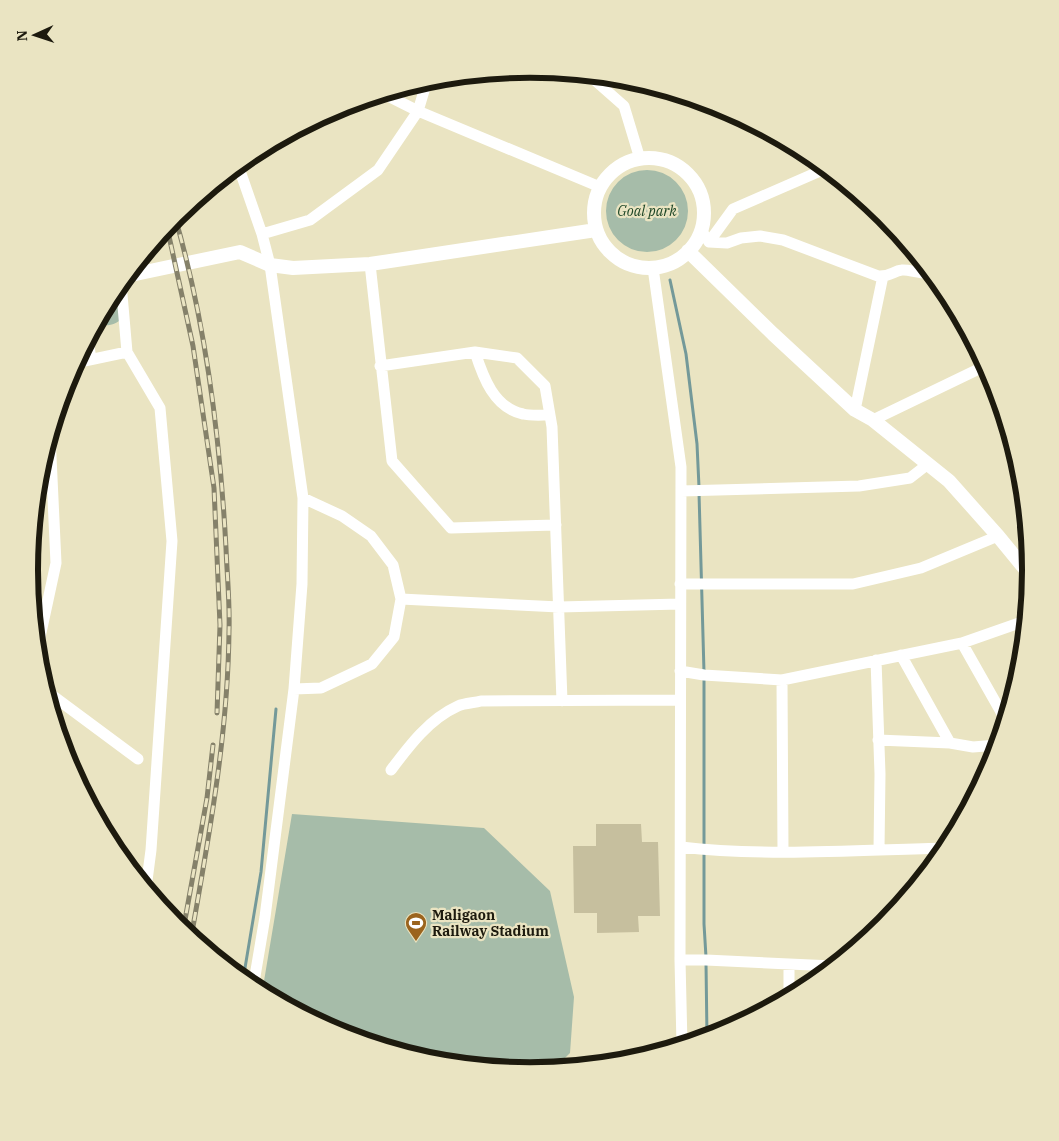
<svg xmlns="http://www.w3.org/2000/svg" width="1059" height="1141" font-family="'IBM Plex Serif',serif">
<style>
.green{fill:#a6bca9}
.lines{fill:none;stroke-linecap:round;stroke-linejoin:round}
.stream{stroke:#749999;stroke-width:3}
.building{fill:#c6bf9e}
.minor{stroke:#fff;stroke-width:11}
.tertiary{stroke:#fff;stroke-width:14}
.rail-casing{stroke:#85816a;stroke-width:5}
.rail{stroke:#eae4c2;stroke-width:3;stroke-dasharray:9;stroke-linecap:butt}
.labels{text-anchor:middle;stroke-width:4.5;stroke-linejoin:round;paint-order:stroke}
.park-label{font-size:14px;font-style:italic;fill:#1d4626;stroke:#eae4c2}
.poi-label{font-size:14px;font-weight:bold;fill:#1d1a0e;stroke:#eae4c2;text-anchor:start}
.rim{fill:none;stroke:#1d1a0e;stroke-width:6}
</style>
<rect width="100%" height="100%" fill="#eae4c2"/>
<path class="green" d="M606 211a41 41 0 1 1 82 0a41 41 0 1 1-82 0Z
M 112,295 L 119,299 L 119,321 C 112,326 105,327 98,321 Z
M 292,814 L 484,828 L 550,891 L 574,997 L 570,1053 L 554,1069 L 529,1071 L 432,1062 L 338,1033 L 262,993 Z"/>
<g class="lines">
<path class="stream" d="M 670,280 L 686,354 L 697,444 L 699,487
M 699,493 L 704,672
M 704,678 L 704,924 L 706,957
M 706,963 L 707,1037
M 243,980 L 261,872 L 276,709"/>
</g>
<path class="building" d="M 596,824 L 641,824 L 642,842 L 658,842 L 660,916 L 638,916 L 639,932 L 597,933 L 597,913 L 574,913 L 573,846 L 596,846 Z"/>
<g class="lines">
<path class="minor" d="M 590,76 L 624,106 L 640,159
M 384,94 L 418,111 L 600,187
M 238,165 L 262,234 L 270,265 L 303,498 L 302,584 L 294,689 L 265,917 L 253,988
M 701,230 L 709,242 L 733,209 L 818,172 L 823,167
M 262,234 L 310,220 L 378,170 L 418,111 L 427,81
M 709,242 L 727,243 L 741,238 L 760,236 L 783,240 L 878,276 C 890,277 893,271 902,270 C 908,269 920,274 930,273
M 370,264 L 392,461 L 451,528 L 556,525
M 653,268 L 681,467 L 680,960 L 682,1045
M 121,283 L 127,352 L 160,408 L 172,541 L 151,850 L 146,888
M 88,340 L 91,359
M 475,352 C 483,377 494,408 523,414 C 531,416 542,415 550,415
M 75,363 L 127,352
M 380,366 L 475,352 L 517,358 L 545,386 L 552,427 L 562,701
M 855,410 L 883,276
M 873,420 L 985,366
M 681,491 L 859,486 L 910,478 L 928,464
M 680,584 L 853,584 L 921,568 L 998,536
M 401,599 L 559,607 L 680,604
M 962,643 L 1005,719
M 37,651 L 56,563 L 50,435
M 901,655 L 950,743 L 973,747 L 997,745
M 876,660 L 880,774 L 879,849
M 680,671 L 704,675 L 782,680 L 962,643 L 1025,621
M 782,680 L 783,851
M 294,689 L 321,688 L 372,664 L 394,637 L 401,599 L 393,565 L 371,536 L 342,516 L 303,498
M 45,690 L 138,759
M 878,740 L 950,743
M 391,770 C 409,746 429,719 458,706 C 465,703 474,703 481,701 L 680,700
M 681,847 C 767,857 860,850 946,848
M 680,960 L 706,960 L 833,966
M 789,997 L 789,965"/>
<path class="tertiary" d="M594 213a55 55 0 1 1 110 0a55 55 0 1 1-110 0Z
M 688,251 L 773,334 L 855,410 L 873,420 L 949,481 L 998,536 L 1030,575
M 126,276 L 240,252 L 270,265 L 293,268 L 370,264 L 596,230"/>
<g class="rail-casing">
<path id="rail" d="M 175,217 C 206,324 220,437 226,548 C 227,575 230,603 229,631 C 228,734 209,836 191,938
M 167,227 L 193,346 L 214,488 L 220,625 L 217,713
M 183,931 L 207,798 L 213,745"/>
</g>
<use href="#rail" class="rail"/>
</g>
<defs>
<g id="stadium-pin" transform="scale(1.125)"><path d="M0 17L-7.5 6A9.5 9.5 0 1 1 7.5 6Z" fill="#9b641e" stroke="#eae4c2"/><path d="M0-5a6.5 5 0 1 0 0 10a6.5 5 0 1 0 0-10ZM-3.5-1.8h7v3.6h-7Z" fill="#fff"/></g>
</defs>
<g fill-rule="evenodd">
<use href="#stadium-pin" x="416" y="923"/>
</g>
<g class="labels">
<g class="park-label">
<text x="647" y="216">Goal park</text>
</g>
<g class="poi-label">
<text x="432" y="920">Maligaon<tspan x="432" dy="16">Railway Stadium</tspan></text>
</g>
</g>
<path d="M0 0H1059V1141H0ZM38 570a492 492 0 1 1 984 0a492 492 0 1 1-984 0Z" fill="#eae4c2" fill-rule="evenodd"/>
<path class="rim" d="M38 570a492 492 0 1 1 984 0a492 492 0 1 1-984 0Z"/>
<g transform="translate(35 35) rotate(267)" stroke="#eae4c2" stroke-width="4" paint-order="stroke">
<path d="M0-4L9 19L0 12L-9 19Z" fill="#1d1a0e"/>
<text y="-8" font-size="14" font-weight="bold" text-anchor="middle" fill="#1d1a0e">N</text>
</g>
</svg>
